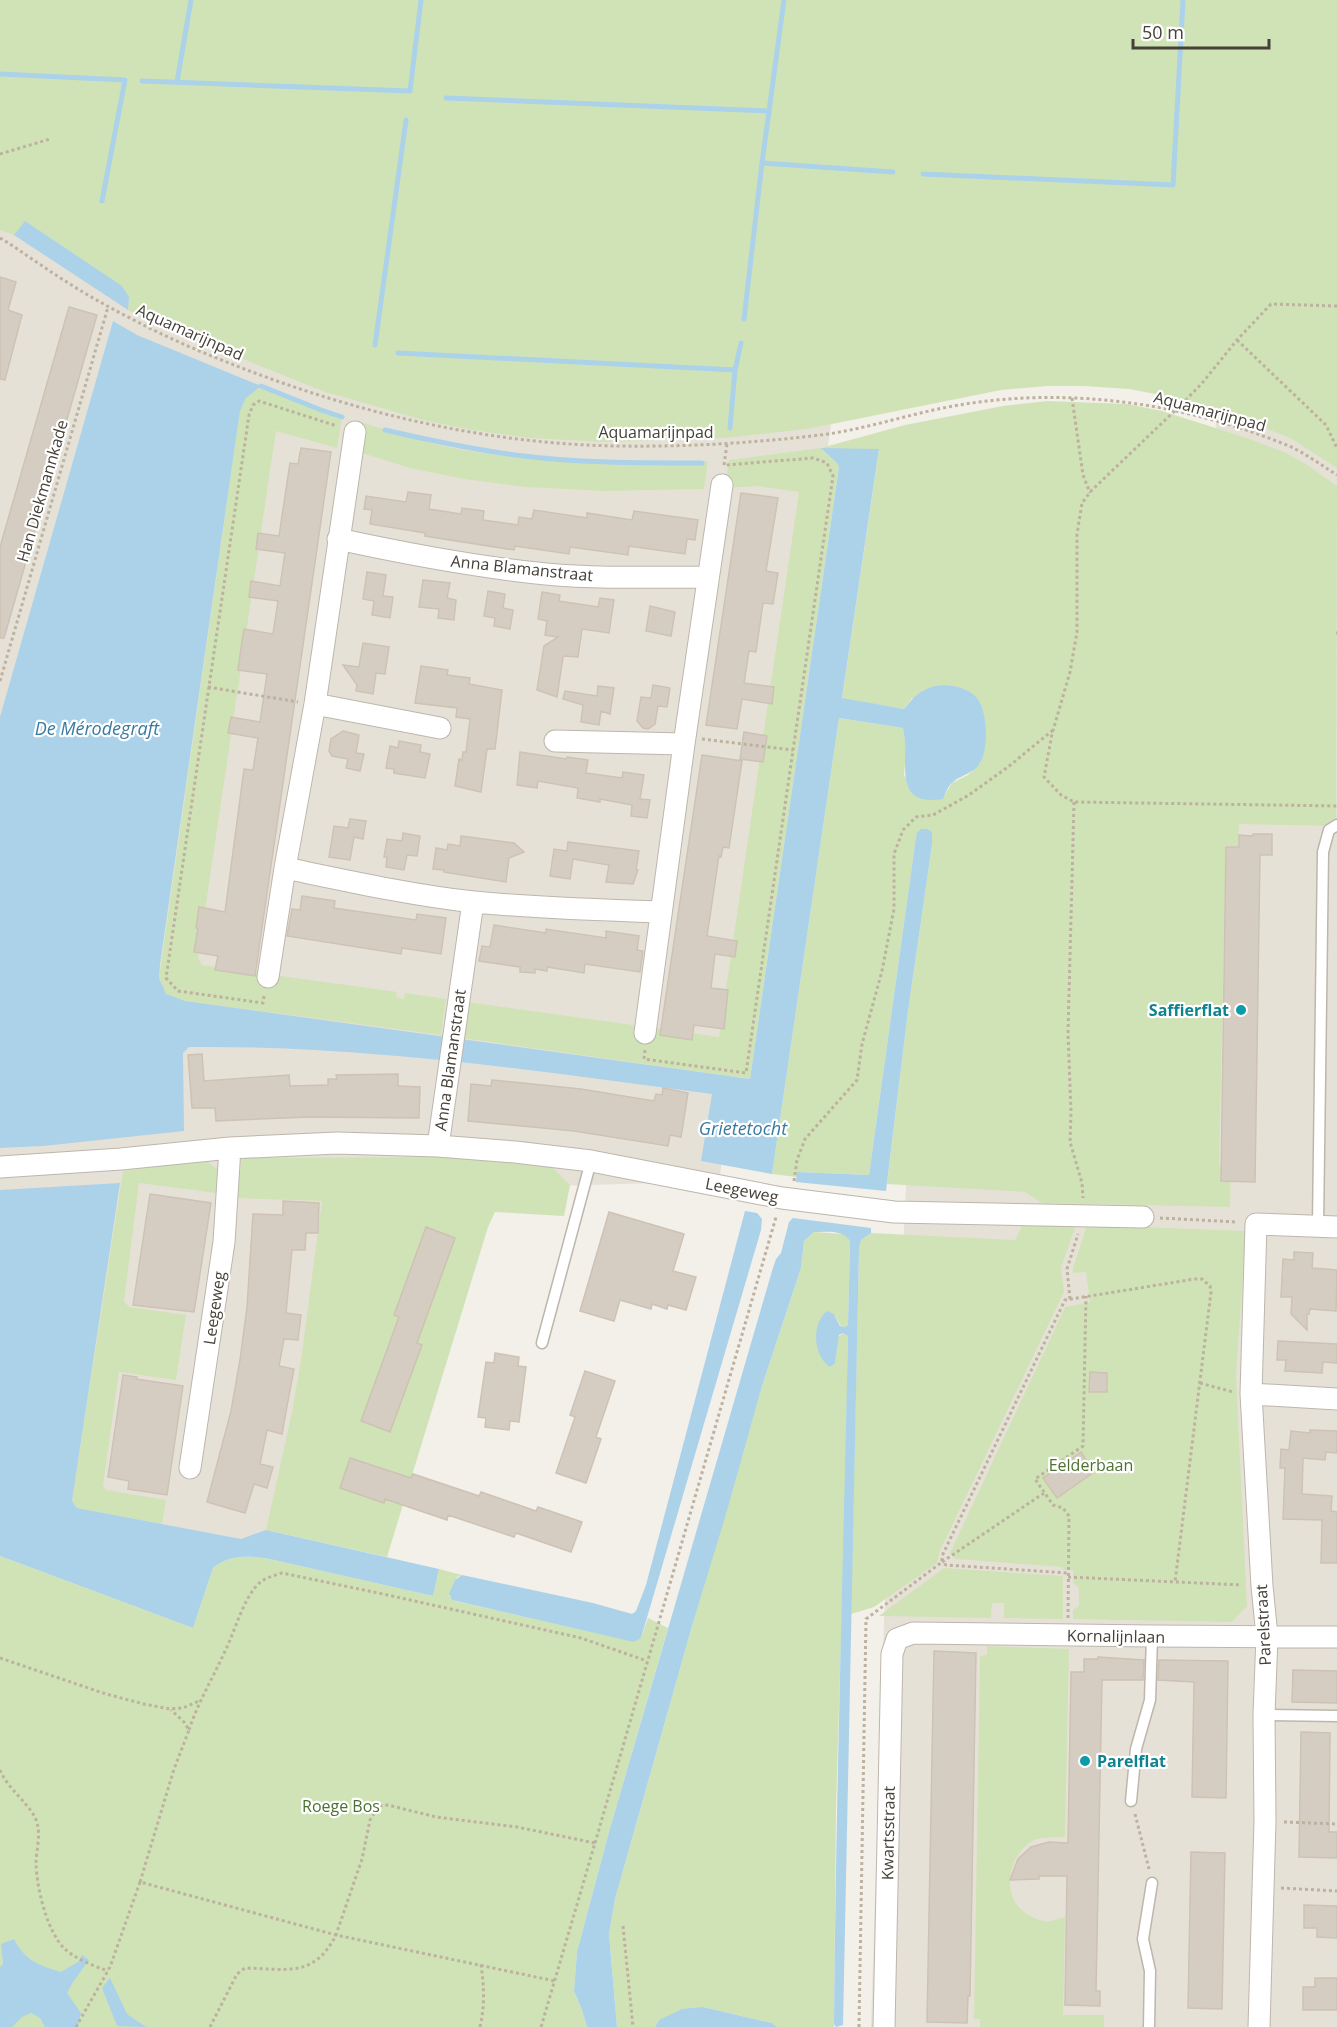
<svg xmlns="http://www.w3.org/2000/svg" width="1337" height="2027" font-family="'Open Sans',sans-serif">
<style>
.residential{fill:#e6e1d7}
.green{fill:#d0e3b6}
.water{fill:#abd2e9}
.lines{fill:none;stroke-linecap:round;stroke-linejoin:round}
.stream{stroke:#abd2e9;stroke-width:5}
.building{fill:#d6cdc2;stroke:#cdc2b3;stroke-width:1.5}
.lane-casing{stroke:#bdb6ac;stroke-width:13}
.street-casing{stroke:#bdb6ac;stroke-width:23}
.path{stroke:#bdb19f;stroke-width:3;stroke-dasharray:3 3;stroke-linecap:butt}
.lane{stroke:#fff;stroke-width:10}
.street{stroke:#fff;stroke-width:21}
.culture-dot{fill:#0f9aa8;stroke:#fff;stroke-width:2}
.labels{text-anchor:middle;stroke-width:4.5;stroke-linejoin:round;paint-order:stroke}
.street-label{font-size:16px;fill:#454038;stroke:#fff}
.culture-label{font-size:16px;font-weight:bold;fill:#0d838f;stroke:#fff;text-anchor:end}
.park-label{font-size:16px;fill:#4c7131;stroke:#fff}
.water-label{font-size:18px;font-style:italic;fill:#3a799f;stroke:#fff}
</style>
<rect width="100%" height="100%" fill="#f3efe9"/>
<path class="residential" d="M 0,192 L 832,418 L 719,1181 L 334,1193 L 268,1550 L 0,1492 Z
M 1227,248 L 1337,252 L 1337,2027 L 871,2027 L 884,1621 L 907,1170 L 1168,1187 Z"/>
<path class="green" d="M 0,0 L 1337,0 L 1337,468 L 1290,438 L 1250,422 L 1166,396 L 1129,389 L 1084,386 L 1047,386 L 1001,390 L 807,429 L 726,438 L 605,442 L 531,438 L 472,430 L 423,420 L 347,398 L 325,392 L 146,320 L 128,310 L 129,297 L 26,222 L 14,235 L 0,230 Z
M 261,386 L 321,410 L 342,417 L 337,448 L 276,431 L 198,958 L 202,965 L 397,992 L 396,997 L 404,999 L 405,993 L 446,999 L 441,1035 L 185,1001 L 166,995 L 159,978 L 240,411 L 246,398 Z
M 1048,401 L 1127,404 L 1162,411 L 1244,437 L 1284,452 L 1306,464 L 1337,486 L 1336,826 L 1239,824 L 1238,846 L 1226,846 L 1219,1167 L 1231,1168 L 1230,1207 L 1042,1203 L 1025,1192 L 887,1184 L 908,1011 L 932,845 L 932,832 L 915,844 L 869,1175 L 798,1172 L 797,1177 L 772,1174 L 839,718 L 903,728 L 906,749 L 904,776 L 942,799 L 952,783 L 968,775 L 981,762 L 912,698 L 904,709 L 842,699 L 879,450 L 836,462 L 839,467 L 750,1079 L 462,1038 L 467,1002 L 719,1037 L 799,492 L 757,486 L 725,488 L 729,460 L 821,448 L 905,425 L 1003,406 Z
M 364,423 C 399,434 434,446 470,451 C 549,464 628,462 708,461 L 704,489 L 604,491 L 526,487 L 464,479 L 410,468 L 359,452 Z
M 439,1157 L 552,1167 L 570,1185 L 564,1216 L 495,1212 L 488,1227 L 387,1557 L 266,1530 L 292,1412 L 301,1360 L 322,1201 L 236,1198 L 242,1158 Z
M 205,1160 L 217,1169 L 216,1193 L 139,1183 L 124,1301 L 129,1307 L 186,1315 L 176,1380 L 119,1372 L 103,1485 L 106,1490 L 166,1500 L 162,1524 L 77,1508 L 72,1501 L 123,1171 Z
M 1076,1225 L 1061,1268 L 1064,1292 L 940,1551 L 937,1563 L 874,1607 L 851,1614 L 859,1249 L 861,1240 L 871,1233 L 1015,1240 L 1022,1226 Z
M 1087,1225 L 1246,1231 L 1236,1376 L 1247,1606 L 1232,1622 L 1073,1619 L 1073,1610 L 1079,1606 L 1079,1588 L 1073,1583 L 1073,1570 L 1063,1570 L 1062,1567 L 955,1559 L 950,1553 L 1065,1307 L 1090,1302 L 1086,1272 L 1073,1273 L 1073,1268 Z
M 814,1232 L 843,1234 L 847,1236 L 850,1242 L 848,1325 L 845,1327 L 841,1326 L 834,1314 L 817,1340 L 819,1352 L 826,1364 L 835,1363 L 838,1337 L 843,1333 L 848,1336 L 845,1504 L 836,1808 L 834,2027 L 777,2027 L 772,2023 L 703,2007 L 659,2020 L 655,2027 L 617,2027 L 609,1934 L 615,1899 L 692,1626 L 762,1386 L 801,1268 L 804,1241 Z
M 0,1556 L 193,1628 L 213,1568 C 229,1555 246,1556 265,1558 L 433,1596 L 439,1569 L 462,1575 L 457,1577 L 449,1596 L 455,1601 L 587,1631 L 641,1638 L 648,1618 L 668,1628 L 609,1832 L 577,1952 L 574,1991 L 582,2010 L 587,2027 L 0,2027 Z
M 944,1568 L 1063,1576 L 1063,1619 L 1004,1618 L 1004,1603 L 992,1603 L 991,1618 L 879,1616 Z
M 987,1646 L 1069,1649 L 1065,1837 C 1056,1838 1040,1836 1032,1841 C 1005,1858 1000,1904 1033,1917 C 1038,1920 1045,1922 1051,1921 C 1056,1920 1060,1918 1065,1917 L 1063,2015 L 1104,2015 L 1104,2027 L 980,2027 L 980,2019 L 974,2019 L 980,1656 L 987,1655 Z"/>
<path class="water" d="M 25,221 L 122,286 L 129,297 L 128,310 L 14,235 Z
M 113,321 L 137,335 L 261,386 L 246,398 L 240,411 L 160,964 L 159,978 L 166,994 L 185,1001 L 750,1079 L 839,467 L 836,462 L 821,448 L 879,449 L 842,698 L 904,709 C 911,700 918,692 929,688 C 942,682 967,686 977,698 C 987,710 989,746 981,761 C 975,774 961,774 952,783 C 948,786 945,794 943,799 C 903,805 905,781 905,752 C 906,744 904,736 903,728 L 839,718 L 772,1174 L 701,1161 L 712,1094 C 539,1071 364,1045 189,1047 L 183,1053 L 184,1131 L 43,1146 L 0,1148 L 0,717 Z
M 921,829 L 927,829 L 932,832 L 932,845 L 908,1011 L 886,1191 L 796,1182 L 797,1172 L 869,1175 L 915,844 L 917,833 Z
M 120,1183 L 72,1501 L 77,1508 L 241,1539 L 266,1530 L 439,1569 L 433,1596 L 265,1558 C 246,1556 229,1555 213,1568 L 193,1628 L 0,1556 L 0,1190 Z
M 745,1211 L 757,1213 L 762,1219 L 761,1230 L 641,1638 L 634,1642 L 452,1600 L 449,1594 L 455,1580 L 462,1575 L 593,1603 L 632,1614 L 636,1611 L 646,1585 Z
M 793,1218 L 871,1228 L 871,1233 L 861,1240 L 859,1249 L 843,2025 L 836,2027 L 834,2024 C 836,1795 843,1565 848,1336 L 843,1333 L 839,1335 L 835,1363 L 830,1367 C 813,1356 811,1324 827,1311 L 834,1314 L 840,1326 L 845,1327 L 848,1325 L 850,1242 C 845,1229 826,1232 814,1232 L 804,1241 L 801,1268 L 762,1386 L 726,1514 L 692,1626 L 615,1899 L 609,1934 L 617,2027 L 587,2027 L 582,2010 L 574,1991 L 577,1952 L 609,1832 L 772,1271 L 776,1259 L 781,1253 L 789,1222 Z
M 14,1939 C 25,1961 39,1965 61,1972 L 78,1962 L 82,1955 L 89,1960 L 73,1982 L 67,1993 L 81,2013 L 78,2027 L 45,2027 L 40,2018 L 31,2013 L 22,2017 L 12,2027 L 0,2027 L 0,1967 L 3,1964 L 1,1944 Z
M 110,1978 L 127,2014 L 146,2027 L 117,2026 L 102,1988 Z
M 703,2007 L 772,2023 L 777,2027 L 655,2027 L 659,2020 L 682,2009 Z"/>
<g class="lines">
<path class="stream" d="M 0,74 L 125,80 L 102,201
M 142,81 L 410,91 L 421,0
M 177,82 L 191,0
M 446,98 L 768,111
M 762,163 L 893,172
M 923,174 L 1173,185 L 1183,0
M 744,319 L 762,163 L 784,0
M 375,345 L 406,120
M 398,353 L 735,370
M 261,386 L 321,410 L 342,417
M 730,428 L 735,370 L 741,343
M 385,430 C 428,440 471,449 515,455 C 577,463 639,463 702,463"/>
</g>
<path class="building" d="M 0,277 L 16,282 L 8,310 L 22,315 L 5,380 L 0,379 Z
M 69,307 L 97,315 L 4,638 L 0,638 L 0,547 Z
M 301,448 L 331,452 L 255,976 L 215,970 L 218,956 L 194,952 L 198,928 L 196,928 L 199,907 L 225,912 L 244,769 L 253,770 L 258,738 L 228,733 L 231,717 L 260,722 L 267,674 L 238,670 L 242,641 L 244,629 L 273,634 L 278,601 L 249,597 L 251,581 L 280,586 L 285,553 L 256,549 L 258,533 L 279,536 L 290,463 L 298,464 Z
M 408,492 L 431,495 L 429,509 L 461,514 L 462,508 L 484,511 L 483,520 L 518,525 L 519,517 L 532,519 L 534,510 L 587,518 L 587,513 L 632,520 L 634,511 L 698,520 L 695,540 L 687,539 L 685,554 L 629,546 L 628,555 L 570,547 L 569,554 L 515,546 L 514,550 L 425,536 L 425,533 L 370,524 L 372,510 L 364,509 L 366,496 L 406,502 Z
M 741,493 L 778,498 L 766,571 L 778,573 L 773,604 L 763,603 L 756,652 L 749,651 L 744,683 L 774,687 L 772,704 L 742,699 L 737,729 L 706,725 Z
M 367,572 L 386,575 L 383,596 L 393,597 L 390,618 L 372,615 L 374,601 L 363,599 Z
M 423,580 L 450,583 L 447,598 L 456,600 L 454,620 L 438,618 L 439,609 L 419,607 Z
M 488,591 L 505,594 L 503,608 L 513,610 L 510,629 L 494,626 L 495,618 L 484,616 Z
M 542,592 L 560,595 L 559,601 L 598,607 L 600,598 L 614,600 L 609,633 L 582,629 L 578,657 L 564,656 L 563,657 L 557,697 L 537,690 L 544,646 L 558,637 L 545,635 L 547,621 L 538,619 Z
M 650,606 L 675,612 L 671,636 L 646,631 Z
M 363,643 L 389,647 L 385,674 L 376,673 L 373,694 L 356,691 L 357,685 L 343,665 L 359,667 Z
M 421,666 L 448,670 L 447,675 L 470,678 L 469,684 L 502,690 L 495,749 L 487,749 L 481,792 L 455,786 L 459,759 L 462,760 L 463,752 L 466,752 L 470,719 L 456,717 L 457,708 L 415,703 Z
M 653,685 L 670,688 L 667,707 L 658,706 L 655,724 L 648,729 L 643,728 L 637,721 L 641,697 L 651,698 Z
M 598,686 L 614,688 L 610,714 L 601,711 L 599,725 L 581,722 L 583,705 L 563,699 L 565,691 L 597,696 Z
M 343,731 L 359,735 L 356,753 L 364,754 L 360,771 L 346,768 L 348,759 L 332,756 L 329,751 L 331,739 Z
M 744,732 L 767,736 L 763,762 L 740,759 Z
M 399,741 L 421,745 L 420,752 L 430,754 L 425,778 L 394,773 L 394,769 L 386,768 L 390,746 L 398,748 Z
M 520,752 L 566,759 L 567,757 L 588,760 L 586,773 L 622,778 L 623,772 L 644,775 L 640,799 L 650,800 L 647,818 L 631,816 L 632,805 L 600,799 L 600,802 L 577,798 L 578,788 L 538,781 L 537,788 L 517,785 Z
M 702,755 L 742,761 L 729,848 L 723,847 L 721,857 L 719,856 L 707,936 L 737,941 L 735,957 L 715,954 L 711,988 L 728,990 L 724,1029 L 694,1025 L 692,1040 L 660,1035 Z
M 350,819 L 366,821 L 363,839 L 354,837 L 350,860 L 329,857 L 334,826 L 348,828 Z
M 403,833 L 420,836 L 417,856 L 407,855 L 404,870 L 386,867 L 387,857 L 384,857 L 387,839 L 402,841 Z
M 1253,834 L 1272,834 L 1272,855 L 1260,855 L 1255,1182 L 1221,1181 L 1226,847 L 1239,847 L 1239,835 L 1253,836 Z
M 461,836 L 514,843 L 524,852 L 509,858 L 506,882 L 444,872 L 444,870 L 433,869 L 436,848 L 447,850 L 448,844 L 460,846 Z
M 568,842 L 639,851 L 636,870 L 638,870 L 633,884 L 606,882 L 609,865 L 573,859 L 570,879 L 550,876 L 554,849 L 567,851 Z
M 302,896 L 335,901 L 334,908 L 416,920 L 417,914 L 446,918 L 441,954 L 402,948 L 401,954 L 287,936 L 292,909 L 300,910 Z
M 494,925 L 546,933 L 546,929 L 606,938 L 606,931 L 639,936 L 637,950 L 643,951 L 640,972 L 585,964 L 584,973 L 547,967 L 547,971 L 535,969 L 535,973 L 520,972 L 520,967 L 479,961 L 482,946 L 490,947 Z
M 202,1054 L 204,1081 L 289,1075 L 290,1086 L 328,1085 L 328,1079 L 337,1079 L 336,1075 L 398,1074 L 398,1086 L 420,1087 L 419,1118 L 309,1117 L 216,1121 L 215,1108 L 192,1108 L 188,1055 Z
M 492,1080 L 581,1089 L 654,1101 L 656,1094 L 662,1095 L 663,1088 L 688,1093 L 681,1137 L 670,1135 L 668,1146 L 574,1131 L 468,1121 L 471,1084 L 491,1086 Z
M 150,1194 L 211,1203 L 194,1312 L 133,1305 Z
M 283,1201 L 319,1203 L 318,1233 L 306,1233 L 305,1250 L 292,1250 L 286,1313 L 301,1315 L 298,1340 L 284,1339 L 279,1366 L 294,1369 L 289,1395 L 282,1434 L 267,1430 L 260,1464 L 273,1467 L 267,1488 L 254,1484 L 245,1513 L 207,1502 L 231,1411 L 240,1360 L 247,1307 L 253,1214 L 283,1215 Z
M 609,1212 L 684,1234 L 673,1271 L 696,1277 L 686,1310 L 668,1305 L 667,1309 L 652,1304 L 651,1309 L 620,1300 L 614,1321 L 580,1311 Z
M 426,1227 L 455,1238 L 417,1343 L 422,1345 L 390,1432 L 361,1421 L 399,1317 L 394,1315 Z
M 1294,1252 L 1313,1253 L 1312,1268 L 1337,1270 L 1336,1311 L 1310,1309 L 1309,1314 L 1307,1314 L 1307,1330 L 1291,1314 L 1292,1297 L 1281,1297 L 1283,1259 L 1294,1260 Z
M 1278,1341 L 1337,1344 L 1337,1363 L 1323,1362 L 1322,1373 L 1285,1371 L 1286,1360 L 1277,1360 Z
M 495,1353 L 519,1357 L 518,1366 L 526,1367 L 519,1422 L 510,1421 L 509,1430 L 485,1427 L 486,1418 L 478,1417 L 486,1362 L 494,1363 Z
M 585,1371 L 615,1381 L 596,1437 L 601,1439 L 586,1483 L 556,1473 L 575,1417 L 570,1415 Z
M 1090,1372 L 1107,1373 L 1107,1392 L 1089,1392 Z
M 123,1375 L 137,1377 L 136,1379 L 183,1386 L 167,1495 L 128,1489 L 129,1481 L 108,1477 Z
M 1310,1430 L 1337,1431 L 1337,1453 L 1326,1452 L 1325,1460 L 1303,1458 L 1302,1494 L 1332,1496 L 1331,1511 L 1337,1512 L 1337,1563 L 1321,1563 L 1322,1520 L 1283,1519 L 1285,1468 L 1280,1468 L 1281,1449 L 1289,1450 L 1291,1431 L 1310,1433 Z
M 1081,1452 L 1094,1472 L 1057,1498 L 1043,1478 Z
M 350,1458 L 411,1478 L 413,1474 L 479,1496 L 481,1492 L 536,1511 L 538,1507 L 582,1522 L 571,1552 L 516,1533 L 514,1537 L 448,1515 L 447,1520 L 385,1499 L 384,1503 L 340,1488 Z
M 934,1651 L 976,1653 L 970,1996 L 968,1996 L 967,2023 L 927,2022 Z
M 1098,1657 L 1144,1660 L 1143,1680 L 1102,1680 L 1096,1991 L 1100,1991 L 1100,2006 L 1065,2005 L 1067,1876 L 1039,1876 L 1039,1879 L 1010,1880 L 1018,1859 L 1031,1847 L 1049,1842 L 1068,1843 L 1071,1672 L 1084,1672 L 1084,1659 L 1098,1659 Z
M 1159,1660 L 1228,1661 L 1226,1798 L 1192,1797 L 1194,1682 L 1158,1680 Z
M 1293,1670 L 1337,1671 L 1337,1703 L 1292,1702 Z
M 1301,1732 L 1330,1733 L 1329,1832 L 1337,1832 L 1337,1858 L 1299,1857 Z
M 1191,1852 L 1225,1853 L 1222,2009 L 1188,2008 Z
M 1304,1905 L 1337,1906 L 1337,1938 L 1317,1937 L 1317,1928 L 1304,1928 Z
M 1315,1978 L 1337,1978 L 1337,2010 L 1303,2010 L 1303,1987 L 1315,1987 Z"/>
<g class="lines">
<g class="lane-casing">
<path id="lane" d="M 1318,1226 L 1323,852 L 1329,830 L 1337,825
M 542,1343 L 591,1161
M 1264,1715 L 1337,1716
M 1131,1801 L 1136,1749 L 1150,1700 L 1152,1636
M 1149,2027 L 1150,1971 L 1143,1939 L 1152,1883"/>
</g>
<g class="street-casing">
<path id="street" d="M 338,539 C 407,554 476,567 546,574 C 600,579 654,577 707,577
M 315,704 L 440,728
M 555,741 L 684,744
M 285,868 C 348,881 411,895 474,902 C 536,908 598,910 661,912
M 268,977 L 285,868 L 315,704 L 355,432
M 645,1033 L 684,744 L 722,485
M 438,1146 L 473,902
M 0,1167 L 121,1159 L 230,1148 L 337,1143 L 438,1146 L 515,1152 L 591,1161 L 782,1198 L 894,1212 L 1143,1217
M 1251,1394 L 1337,1399
M 190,1468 L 224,1242 L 230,1148
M 884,2027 L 892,1654 L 897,1639 L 913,1633 L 1152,1636 L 1337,1637
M 1259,2027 L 1265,1821 L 1264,1715 L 1267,1636 L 1262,1586 L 1251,1394 L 1256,1224 L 1337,1227"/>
</g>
<path class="path" d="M 0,154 L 50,139
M 0,238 C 14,246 27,256 41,265 C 70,285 100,303 132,319 C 169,339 208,355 247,370 C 365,415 491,444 617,446 C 687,447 758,443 828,434 C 874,427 919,411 965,404 C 1074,387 1187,404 1289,446 C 1305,453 1321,465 1337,475
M 1337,306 L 1271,304 L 1237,340 L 1203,382 L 1184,402 L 1091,491 L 1082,503 L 1077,534 L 1077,632 L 1070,672 L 1052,734 L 1044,777 L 1061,795 L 1074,802 L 1337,806
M 1237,340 L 1326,425 L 1337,448
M 1072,398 L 1083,475 L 1090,493
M 724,465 L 727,444
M 1336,633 L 1337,633
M 0,681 L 108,307
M 208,687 L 298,702
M 702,739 L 793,750
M 1074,802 L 1068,1033 L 1071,1112 L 1070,1142 L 1082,1183 L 1083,1198
M 264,996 L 263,1003 L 178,991 L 166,978 L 249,415 L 253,405 L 259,401 L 337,426
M 645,1050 L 644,1059 L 746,1073 L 833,476 L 827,463 L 813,458 L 726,465
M 794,1181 L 797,1160 L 805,1139 L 857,1080 L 862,1044 L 882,971 L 894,909 L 894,854 L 903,830 L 916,817 L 933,815 L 969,795 L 1008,767 L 1053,730
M 1160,1218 L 1237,1222
M 1070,1299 L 1067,1269 L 1078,1234
M 1200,1383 L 1233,1392
M 1044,1493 L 942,1562 L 946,1565 L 1068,1573
M 1068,1577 L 1242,1585
M 1068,1618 L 1069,1516 L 1063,1508 L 1053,1505 L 1035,1479 L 1083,1446 L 1086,1296
M 0,1658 L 106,1694 L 144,1704 L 170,1709 L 183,1708 L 201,1700
M 189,1730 C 198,1702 214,1676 226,1649 C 236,1628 242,1603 257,1585 C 264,1578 273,1576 282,1573 L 383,1594 L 581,1638 L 647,1661
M 0,1770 C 8,1790 33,1806 37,1823 C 41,1835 36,1851 36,1864 C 37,1889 47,1933 66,1950 C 78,1960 94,1966 108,1971
M 1135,1814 L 1149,1869
M 1284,1822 L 1337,1824
M 595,1843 L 776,1217
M 140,1882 L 174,1769 L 189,1730 L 184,1722 L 171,1710
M 1281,1888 L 1337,1891
M 623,1926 L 633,2027
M 76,2027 L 110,1967 L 140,1882 L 336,1935 L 555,1981
M 210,2027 L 237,1974 L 245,1968 C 287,1969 314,1978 336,1935 L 362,1859 L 370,1820 L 379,1806 L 388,1805 L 436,1817 L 517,1827 L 595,1843 L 541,2027
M 480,2027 C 485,2006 484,1986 481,1964
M 859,2027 L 866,1619 L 942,1562 L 942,1556 L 1065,1300 L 1195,1279 L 1202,1279 L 1210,1286 L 1211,1292 L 1175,1582"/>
<use href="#lane" class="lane"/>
<use href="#street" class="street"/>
</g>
<g class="culture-dot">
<circle cx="1241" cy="1010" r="6"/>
<circle cx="1085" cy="1761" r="6"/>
</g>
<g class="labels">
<g class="street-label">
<text transform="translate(190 332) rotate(24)" y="6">Aquamarijnpad</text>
<text transform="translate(1210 411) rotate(15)" y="6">Aquamarijnpad</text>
<text x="656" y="438">Aquamarijnpad</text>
<text transform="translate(42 491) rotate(-74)" y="6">Han Diekmannkade</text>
<text transform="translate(522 568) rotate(6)" y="6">Anna Blamanstraat</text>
<text transform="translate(450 1060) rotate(-82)" y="6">Anna Blamanstraat</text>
<text transform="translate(742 1190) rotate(11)" y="6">Leegeweg</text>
<text transform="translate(214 1308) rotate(-82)" y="6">Leegeweg</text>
<text transform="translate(1263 1625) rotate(-93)" y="6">Parelstraat</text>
<text transform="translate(1116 1636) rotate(1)" y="6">Kornalijnlaan</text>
<text transform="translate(888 1833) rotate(-89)" y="6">Kwartsstraat</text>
</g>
<g class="culture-label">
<text x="1229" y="1016">Saffierflat</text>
<text x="1097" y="1767" text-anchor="start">Parelflat</text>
</g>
<g class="park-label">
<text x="1091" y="1471">Eelderbaan</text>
<text x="341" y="1812">Roege Bos</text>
</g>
<g class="water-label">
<text x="97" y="735">De Mérodegraft</text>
<text x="743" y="1135">Grietetocht</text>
</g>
</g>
<path d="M1133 39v9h136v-9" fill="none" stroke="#454038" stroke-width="3"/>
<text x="1142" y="39" font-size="18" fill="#454038" stroke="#ffffff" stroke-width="4.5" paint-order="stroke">50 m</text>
</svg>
